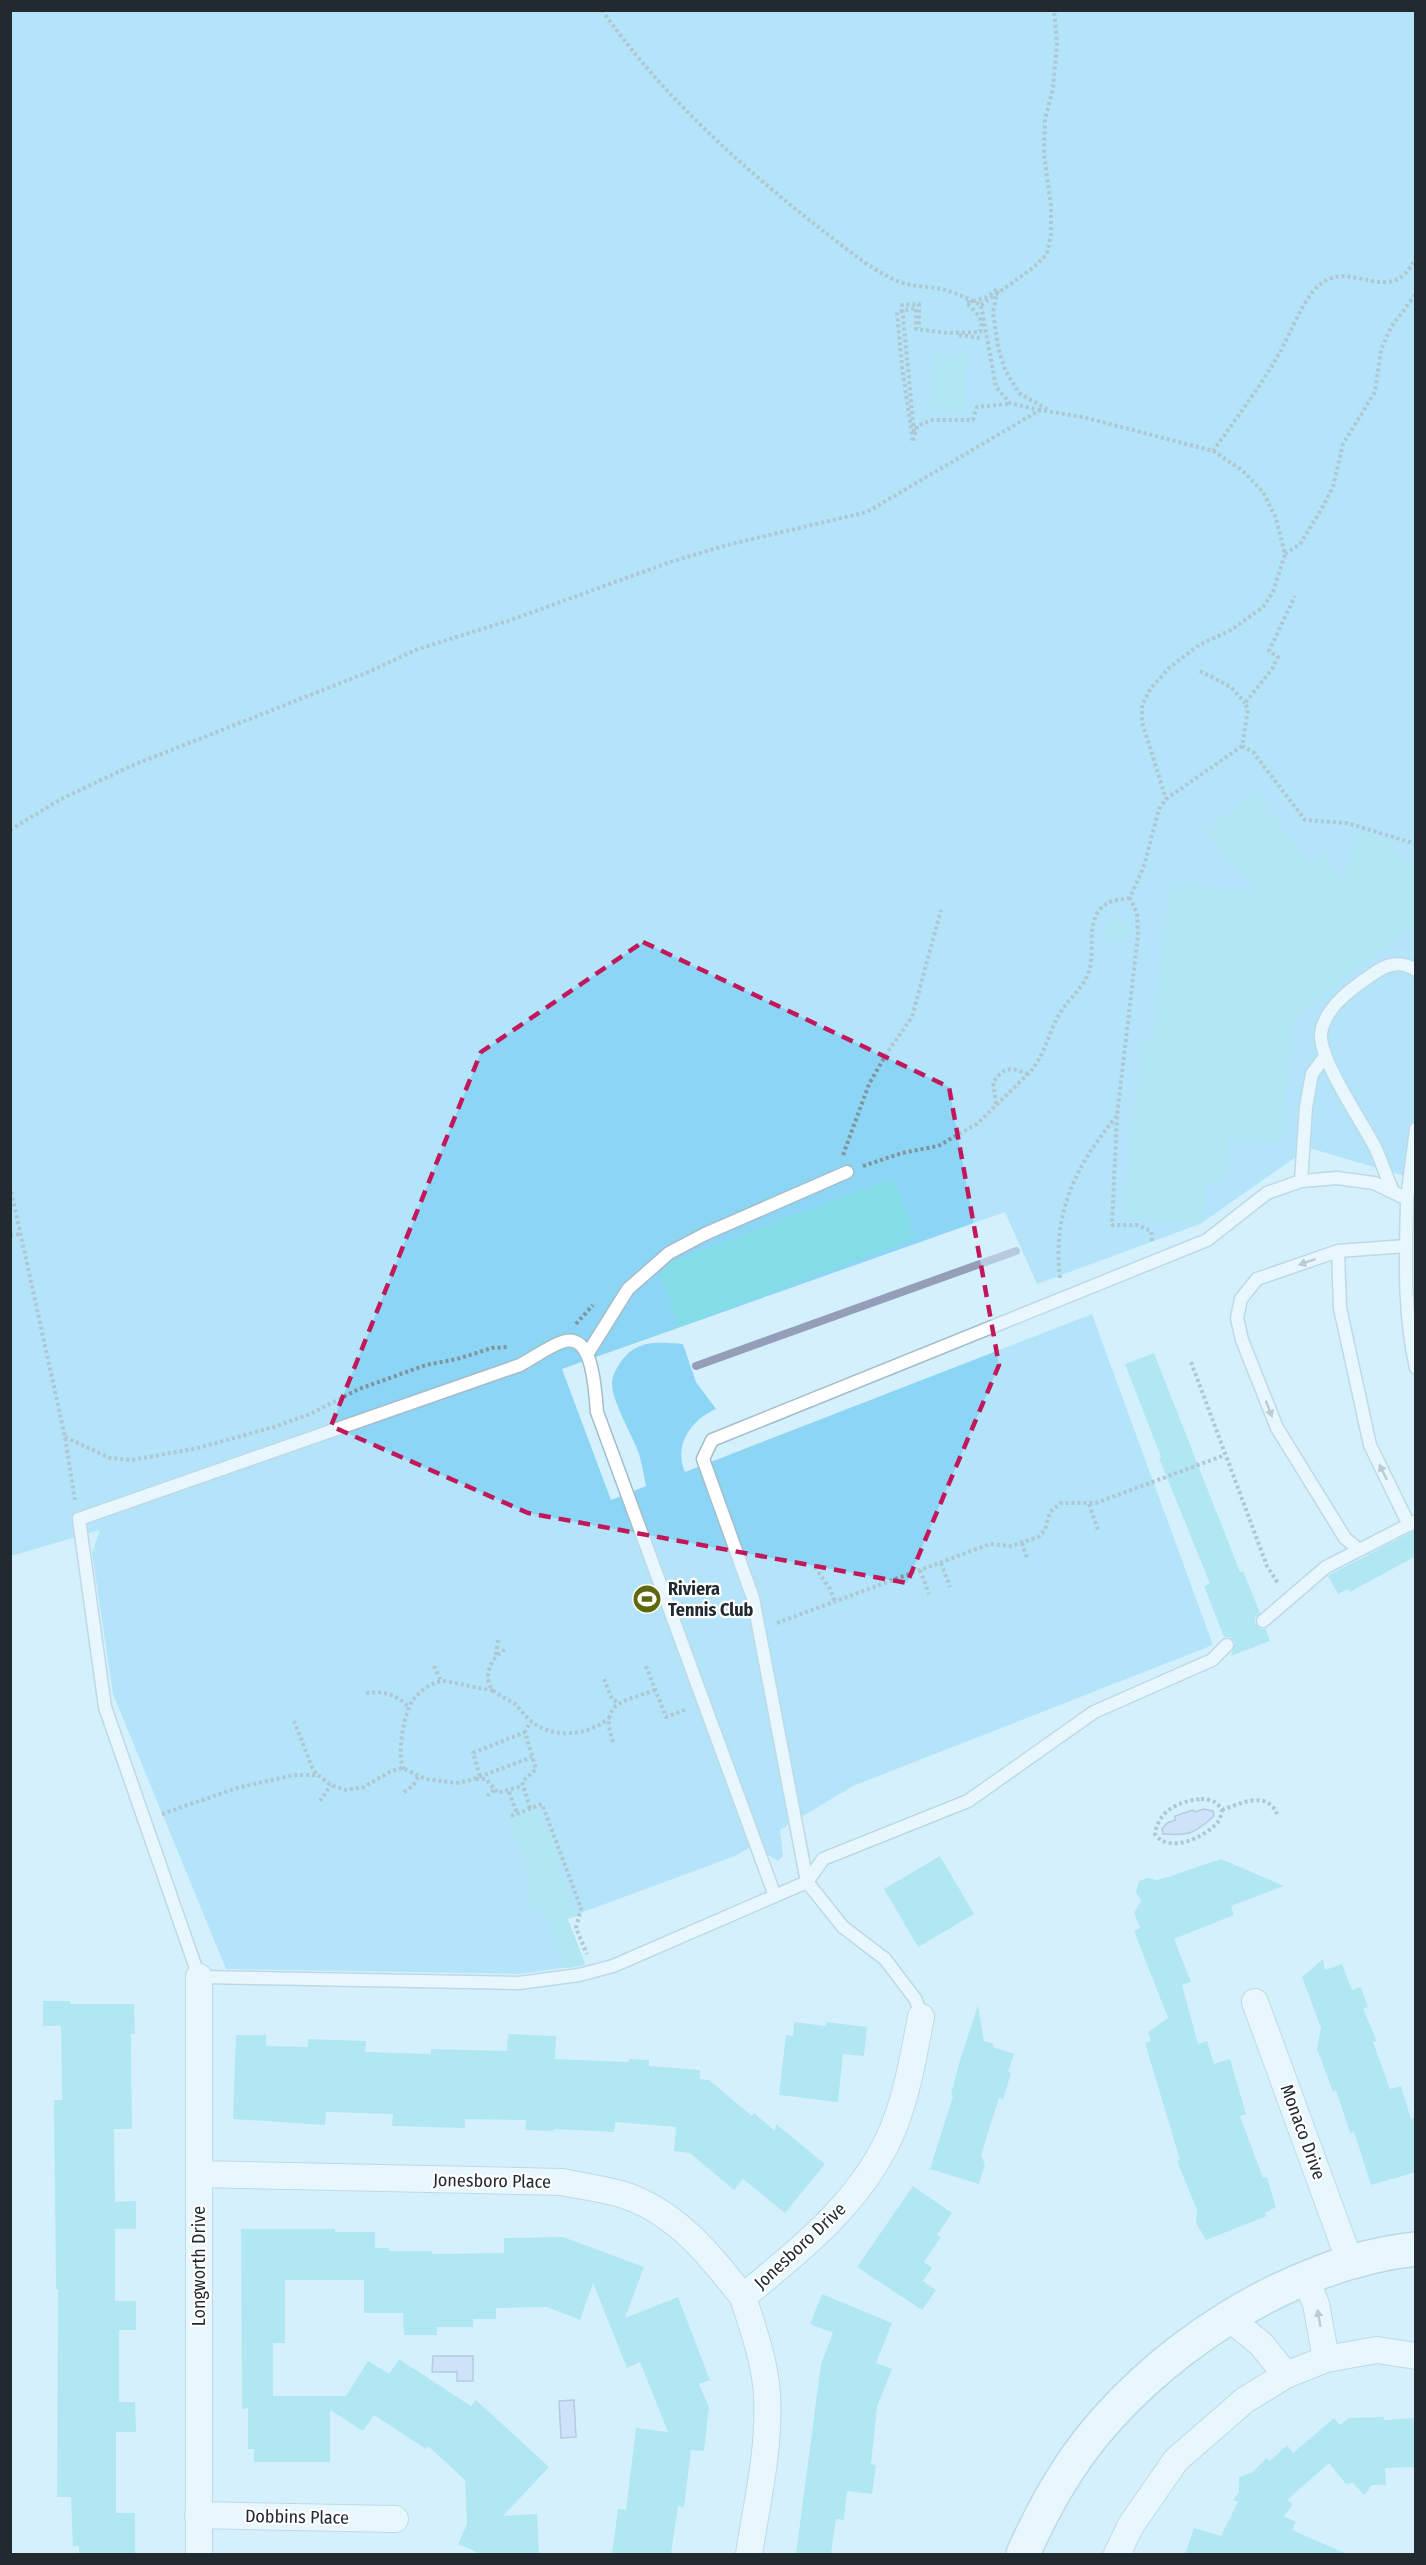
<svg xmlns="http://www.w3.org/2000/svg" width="1426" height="2565" font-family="'Fira Sans Condensed',sans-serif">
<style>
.green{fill:#8dd5f5}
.water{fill:#c5d0f4;stroke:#949eb9;stroke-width:1.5}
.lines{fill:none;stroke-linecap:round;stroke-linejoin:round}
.stream{stroke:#949eb9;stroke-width:8}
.building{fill:#83dce6}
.service-casing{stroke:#a3bdca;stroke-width:15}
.minor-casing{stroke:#a3bdca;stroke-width:28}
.secondary-casing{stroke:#a3bdca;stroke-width:36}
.path{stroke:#81949d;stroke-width:4;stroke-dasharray:3 3;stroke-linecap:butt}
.service{stroke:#fff;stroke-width:12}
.minor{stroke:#fff;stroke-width:26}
.secondary{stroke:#fff;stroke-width:33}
.oneway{fill:#9b9fa1}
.marked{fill:none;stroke:#c2185b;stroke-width:4.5;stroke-dasharray:12 8;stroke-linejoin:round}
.labels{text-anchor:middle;stroke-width:4.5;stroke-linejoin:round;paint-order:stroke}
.poi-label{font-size:18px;font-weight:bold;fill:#202a2f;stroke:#fff;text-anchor:start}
.street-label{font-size:18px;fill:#202a2f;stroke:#fff}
</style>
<rect width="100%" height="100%" fill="#d5f0fd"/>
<path class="green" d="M 11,11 L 1415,11 L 1415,1179 L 1309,1148 L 1200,1224 L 1037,1284 L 1005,1212 L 562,1369 L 611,1500 L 646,1486 C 644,1476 642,1465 639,1454 C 633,1436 612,1402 612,1384 C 612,1376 616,1369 620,1363 C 636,1339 657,1342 683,1344 L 696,1382 L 716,1409 C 692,1419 673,1445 685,1472 L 1092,1314 L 1213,1645 L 853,1786 L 780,1830 L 783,1856 L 778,1861 L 766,1854 L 761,1841 L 735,1856 L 567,1918 L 585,1965 L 519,1974 L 226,1969 L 113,1694 L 92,1553 L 100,1530 L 11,1556 Z"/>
<path class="water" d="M 1204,1809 L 1213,1811 L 1214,1816 C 1194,1834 1189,1836 1163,1834 L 1162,1829 L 1167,1823 L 1175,1820 L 1175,1816 L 1193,1810 L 1194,1812 Z
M 433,2356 L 473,2356 L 473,2381 L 457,2381 L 457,2372 L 432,2372 Z
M 574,2400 L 576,2437 L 561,2438 L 559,2401 Z"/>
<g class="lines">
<path class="stream" d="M 696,1366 L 1016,1251"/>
</g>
<path class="building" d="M 933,355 L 967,355 L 965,411 L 932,411 Z
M 1254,792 L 1311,863 L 1323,854 L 1344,880 L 1358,836 L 1368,830 L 1372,835 L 1391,840 L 1396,855 L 1416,868 L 1416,923 L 1293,1018 L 1280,1142 L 1229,1137 L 1224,1178 L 1206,1186 L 1201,1224 L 1124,1217 L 1143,1038 L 1153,1039 L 1171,884 L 1258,894 L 1206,830 Z
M 1112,919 L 1123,920 L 1132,933 L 1119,942 L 1110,941 L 1104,934 L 1105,925 Z
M 893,1178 L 916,1238 L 679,1327 L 659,1273 L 673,1261 Z
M 1154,1353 L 1240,1572 L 1243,1571 L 1260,1613 L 1255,1618 L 1255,1623 L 1260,1629 L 1266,1629 L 1270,1641 L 1231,1656 L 1235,1642 L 1230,1637 L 1224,1637 L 1204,1586 L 1210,1584 L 1159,1458 L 1161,1457 L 1125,1364 Z
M 1416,1530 L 1416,1556 L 1350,1592 L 1348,1589 L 1338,1594 L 1328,1576 L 1331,1574 Z
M 537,1810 L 546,1833 L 554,1830 L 564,1853 L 554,1856 L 577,1916 L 568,1919 L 585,1963 L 575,1967 L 566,1968 L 541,1904 L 532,1907 L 523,1884 L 532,1880 L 509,1821 Z
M 940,1856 L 974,1914 L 918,1947 L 884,1889 Z
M 1221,1859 L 1284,1886 L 1231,1906 L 1234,1915 L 1174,1939 L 1191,1982 L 1182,1985 L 1198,2044 L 1207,2041 L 1214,2064 L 1230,2059 L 1246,2114 L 1240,2116 L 1263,2178 L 1267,2177 L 1276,2207 L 1265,2213 L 1267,2216 L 1206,2240 L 1196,2223 L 1197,2210 L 1177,2161 L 1180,2160 L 1145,2043 L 1151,2041 L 1148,2032 L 1168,2018 L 1134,1931 L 1140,1928 L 1134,1913 L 1141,1901 L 1136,1892 L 1139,1881 L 1148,1878 L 1157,1880 L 1165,1878 Z
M 1323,1959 L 1325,1970 L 1342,1964 L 1352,1990 L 1361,1987 L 1368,2007 L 1363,2009 L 1377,2041 L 1373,2042 L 1390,2089 L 1401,2086 L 1411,2119 L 1416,2117 L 1416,2172 L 1371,2185 L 1354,2132 L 1350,2133 L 1336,2090 L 1333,2092 L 1317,2049 L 1321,2028 L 1302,1977 Z
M 43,2001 L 70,2001 L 70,2004 L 134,2004 L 135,2034 L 131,2034 L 132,2129 L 114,2129 L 115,2202 L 136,2201 L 136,2229 L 115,2229 L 115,2301 L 136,2301 L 136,2330 L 119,2330 L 119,2402 L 135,2402 L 136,2432 L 116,2432 L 116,2513 L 135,2513 L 135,2554 L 79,2554 L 79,2546 L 73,2546 L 71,2497 L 57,2497 L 58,2289 L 56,2289 L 54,2100 L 62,2100 L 61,2026 L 43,2026 Z
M 978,2005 L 984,2041 L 994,2044 L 993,2047 L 1014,2054 L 1008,2072 L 1011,2073 L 1003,2100 L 999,2098 L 981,2155 L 985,2165 L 979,2184 L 930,2169 L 953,2096 L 951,2094 L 960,2060 Z
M 794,2022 L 826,2026 L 826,2022 L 867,2027 L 864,2056 L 843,2054 L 838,2102 L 779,2095 L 786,2035 L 793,2036 Z
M 508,2034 L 556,2036 L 555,2059 L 629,2062 L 629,2059 L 649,2060 L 649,2066 L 700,2070 L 700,2079 L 709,2080 L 752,2116 L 754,2113 L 775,2131 L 776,2124 L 825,2164 L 785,2213 L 743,2179 L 734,2190 L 690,2153 L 674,2151 L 676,2127 L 615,2122 L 614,2132 L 554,2129 L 553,2131 L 525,2130 L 526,2120 L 465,2119 L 465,2128 L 392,2126 L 393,2114 L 326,2112 L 325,2125 L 233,2119 L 236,2035 L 266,2035 L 266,2046 L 308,2047 L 308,2039 L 366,2041 L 365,2052 L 431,2054 L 431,2049 L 507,2051 Z
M 913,2186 L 952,2213 L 937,2235 L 941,2237 L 924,2262 L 932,2268 L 923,2281 L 936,2290 L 922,2310 L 857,2267 Z
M 241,2229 L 335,2229 L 335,2232 L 375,2232 L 375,2248 L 389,2248 L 389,2251 L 432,2251 L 432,2254 L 504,2253 L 504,2238 L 563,2237 L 644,2267 L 625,2318 L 678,2297 L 710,2380 L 699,2384 L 709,2407 L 704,2451 L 691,2450 L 684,2507 L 678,2506 L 671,2554 L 612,2554 L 618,2509 L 626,2510 L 636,2428 L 668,2432 L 640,2362 L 627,2368 L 593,2283 L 580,2320 L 547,2307 L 496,2308 L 496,2319 L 473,2319 L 473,2327 L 437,2327 L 437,2335 L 404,2335 L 403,2313 L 364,2313 L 364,2280 L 285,2280 L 285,2343 L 273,2343 L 273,2396 L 346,2396 L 368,2361 L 389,2374 L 399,2359 L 471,2406 L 476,2400 L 549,2467 L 503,2516 L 537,2514 L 539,2554 L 481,2554 L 458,2544 L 467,2524 L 465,2480 L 428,2446 L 426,2449 L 374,2415 L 363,2431 L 330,2410 L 330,2462 L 254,2462 L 254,2449 L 248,2449 L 248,2408 L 242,2409 Z
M 822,2294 L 892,2323 L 876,2363 L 892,2369 L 877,2407 L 871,2464 L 876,2465 L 872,2494 L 847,2491 L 844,2520 L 836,2519 L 831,2554 L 796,2554 L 821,2364 L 833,2333 L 810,2324 Z
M 1384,2417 L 1384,2420 L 1416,2418 L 1416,2467 L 1385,2468 L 1386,2485 L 1372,2485 L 1364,2495 L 1353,2483 L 1346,2484 L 1329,2463 L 1287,2500 L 1293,2504 L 1284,2516 L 1296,2522 L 1292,2530 L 1347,2554 L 1185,2554 L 1194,2528 L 1221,2536 L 1238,2502 L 1233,2500 L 1239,2493 L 1239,2477 L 1253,2472 L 1266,2458 L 1270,2461 L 1287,2445 L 1293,2453 L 1334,2418 L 1340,2425 L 1349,2418 Z"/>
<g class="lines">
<g class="service-casing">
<path id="service" d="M 1301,1181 L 1306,1107 L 1312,1074 L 1325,1056
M 1393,1192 C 1387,1178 1382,1163 1376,1149 C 1363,1123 1319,1060 1321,1034 C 1324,1008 1351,989 1370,976 C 1385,965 1399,959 1416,970
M 1407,1199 L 1416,1129
M 1338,1251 L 1340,1308 L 1370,1445 L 1409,1525
M 588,1353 L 628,1289 L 669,1253 L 705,1234 L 847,1172
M 1359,1550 L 1345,1538 L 1277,1428 L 1242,1340 L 1237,1318 L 1241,1299 L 1257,1279 L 1338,1251 L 1406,1246
M 1263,1621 L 1326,1567 L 1414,1522
M 775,1896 L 597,1412 C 595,1393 594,1330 562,1342 C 548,1347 533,1358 520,1365 L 79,1519 L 105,1707 L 199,1977 L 519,1983 L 579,1975 L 613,1966 L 807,1882 L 823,1859 L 968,1801 L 1094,1712 L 1212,1660 L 1227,1645
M 921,2017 L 916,2000 L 885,1959 L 843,1927 L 807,1882 L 753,1598 L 703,1459 L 712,1440 L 1207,1240 L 1267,1193 L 1301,1181 L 1337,1178 L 1374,1183 L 1407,1199 C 1406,1258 1403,1310 1416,1368"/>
</g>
<g class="minor-casing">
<path id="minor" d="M 1255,2002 L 1350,2262
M 199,2174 L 562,2182 C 580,2186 599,2188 617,2193 C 673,2208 709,2254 743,2297
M 1305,2278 L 1316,2304 L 1326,2359
M 1229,2318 L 1261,2344 L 1286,2375
M 198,2515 L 395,2519
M 199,2554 L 199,1977
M 749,2554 C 757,2502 770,2448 767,2395 C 765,2361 753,2329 743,2297 C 803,2247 866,2199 895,2124 C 908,2090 914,2053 921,2017
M 1117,2554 L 1131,2525 L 1176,2460 L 1245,2400 L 1286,2375 L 1326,2359 L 1377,2350 L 1416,2356"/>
</g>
<g class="secondary-casing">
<path id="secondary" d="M 1023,2554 C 1038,2520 1056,2486 1078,2455 C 1151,2353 1290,2262 1416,2249"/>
</g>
<path class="path" d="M 602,10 C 659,92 735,161 813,223 C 838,242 863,264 891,278 C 905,286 920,286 935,288 C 952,290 966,298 981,305 L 996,387 L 1010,403 L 1039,410
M 981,305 L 1033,268 L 1047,254 L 1051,234 L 1051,206 L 1044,154 L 1045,119 L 1053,89 L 1057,43 L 1054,10
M 959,335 L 981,338
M 1008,404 L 977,407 L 973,420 L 932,420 L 917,426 L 913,442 L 902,367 L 897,312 L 916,308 L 916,329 L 948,333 L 980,332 C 985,319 975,311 966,303 L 985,298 L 998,289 L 993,312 L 998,347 L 1005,370 L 1019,393 L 1048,410
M 914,432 L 902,305 L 919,304 L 919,328
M 1213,451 C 1236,419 1260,387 1280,352 C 1291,333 1304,295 1323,282 C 1355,261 1392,309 1416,257
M 1285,554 L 1300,544 L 1321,510 L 1333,487 L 1343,444 L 1375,392 L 1381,350 L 1391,327 L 1416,294
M 1200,671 L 1231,687 L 1245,703
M 1242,746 L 1253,752 L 1305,820 L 1347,823 L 1416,844
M 10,830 L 61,799 L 131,766 L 366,673 L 418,649 L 511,620 L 670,562 L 731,544 L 867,512 L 1040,410 L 1083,417 L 1213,451 L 1242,470 L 1263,492 L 1276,518 L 1285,554 L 1273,592 L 1263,607 L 1231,630 L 1199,645 L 1170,667 L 1151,688 L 1142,705 L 1142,722 L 1166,799
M 996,1104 L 993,1082 C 1006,1066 1009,1067 1028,1074
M 843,1155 L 869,1084 L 887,1053 L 912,1017 L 941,910
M 863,1166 L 902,1153 L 938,1146 L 977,1124 L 1028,1074 C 1045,1057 1048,1032 1060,1013 C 1069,998 1084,988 1089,971 C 1095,952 1087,928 1098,912 C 1106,900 1117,900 1130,898
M 10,1186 L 65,1437 L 75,1500
M 10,1235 L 21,1234
M 1152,1241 L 1151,1231 L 1137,1225 L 1112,1225 L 1117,1116 L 1138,936 L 1137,913 L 1130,898 L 1144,866 L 1159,809 L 1166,799 L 1242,746 L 1248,710 L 1245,703 L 1272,669 L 1278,657 L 1269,651 L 1295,596
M 1060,1278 C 1052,1214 1076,1164 1117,1116
M 576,1324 L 593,1305
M 1191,1362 L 1267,1566 L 1279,1585
M 65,1437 L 110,1458 L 132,1460 L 198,1448 L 274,1427 L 310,1414 L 359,1389 L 426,1365 L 457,1359 L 492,1348 L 508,1347
M 1089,1504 L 1098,1530
M 1022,1543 L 1027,1558
M 941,1563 L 950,1587
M 815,1567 L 830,1589 L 835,1602
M 920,1570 L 929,1594
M 777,1623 L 990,1544 L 1011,1546 L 1038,1537 L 1045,1530 L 1050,1512 L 1061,1503 L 1096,1503 L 1225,1455
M 505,1650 C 492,1656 482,1676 492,1689 C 498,1696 508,1699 515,1704 C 522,1711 527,1719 535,1724 C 557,1739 589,1735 609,1718
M 496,1655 L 498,1640
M 434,1666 L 441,1681
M 646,1666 L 666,1717 L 687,1709
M 604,1679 L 612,1699 L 619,1703
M 366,1693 C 384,1691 397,1694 409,1708
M 294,1721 L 312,1767 L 317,1775
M 613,1742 C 599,1701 624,1702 655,1690
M 404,1769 C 396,1757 404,1712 413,1700 C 421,1690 432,1681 445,1681 L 494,1691
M 480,1776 L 473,1753 L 525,1732
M 476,1779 L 486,1779 L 498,1793 L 522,1786
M 404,1792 L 413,1786 L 418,1777
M 509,1792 L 517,1813
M 487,1796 L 494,1790
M 1201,1799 C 1211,1799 1217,1802 1222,1810 C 1221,1815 1220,1820 1217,1823 C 1204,1838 1168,1854 1155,1834 C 1158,1811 1179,1801 1201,1799 Z
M 320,1801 L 331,1785
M 530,1808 L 522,1782 L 536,1769 L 525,1732 L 529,1724 L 532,1723
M 1222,1810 C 1241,1803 1267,1790 1277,1814
M 162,1814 L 237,1788 L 294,1775 L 318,1775 L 331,1785 L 346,1790 L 364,1787 L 391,1771 L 402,1768 L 426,1779 L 456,1783 L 468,1781 L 532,1757
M 511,1816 L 542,1804 L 581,1908 L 576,1928 L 587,1954"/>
<use href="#service" class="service"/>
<use href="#minor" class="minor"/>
<use href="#secondary" class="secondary"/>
</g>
<defs><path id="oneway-solid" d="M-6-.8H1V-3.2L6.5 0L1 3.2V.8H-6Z" transform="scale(1.5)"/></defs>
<g class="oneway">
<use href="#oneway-solid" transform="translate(1307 1262) rotate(161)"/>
<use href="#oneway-solid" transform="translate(1269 1409) rotate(69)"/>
<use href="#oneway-solid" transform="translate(1383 1472) rotate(-116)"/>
<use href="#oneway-solid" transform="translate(1319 2318) rotate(-100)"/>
</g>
<path d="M0 0H1426V2565H0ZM 643,942 L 949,1087 L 999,1365 L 907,1583 L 528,1513 L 331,1426 L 481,1052 Z" fill="#d5f0fd" fill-opacity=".55" fill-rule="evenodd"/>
<path class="marked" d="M 643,942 L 949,1087 L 999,1365 L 907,1583 L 528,1513 L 331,1426 L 481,1052 Z"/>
<defs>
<g id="stadium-disc" transform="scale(1.5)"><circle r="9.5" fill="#5f680c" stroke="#fff"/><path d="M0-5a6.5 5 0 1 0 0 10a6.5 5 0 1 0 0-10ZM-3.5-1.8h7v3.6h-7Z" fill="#fff"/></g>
</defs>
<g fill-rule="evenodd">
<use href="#stadium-disc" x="647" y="1599"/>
</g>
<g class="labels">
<g class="poi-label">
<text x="668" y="1595">Riviera<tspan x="668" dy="21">Tennis Club</tspan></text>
</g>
<g class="street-label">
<text transform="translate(1303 2132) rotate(70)" y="6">Monaco Drive</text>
<text transform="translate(492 2181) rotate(1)" y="6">Jonesboro Place</text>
<text transform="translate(800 2246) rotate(-43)" y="6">Jonesboro Drive</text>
<text transform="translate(199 2266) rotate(-90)" y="6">Longworth Drive</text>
<text transform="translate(297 2517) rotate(1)" y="6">Dobbins Place</text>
</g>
</g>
<rect width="1426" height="2565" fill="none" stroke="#202a2f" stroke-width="24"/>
</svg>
